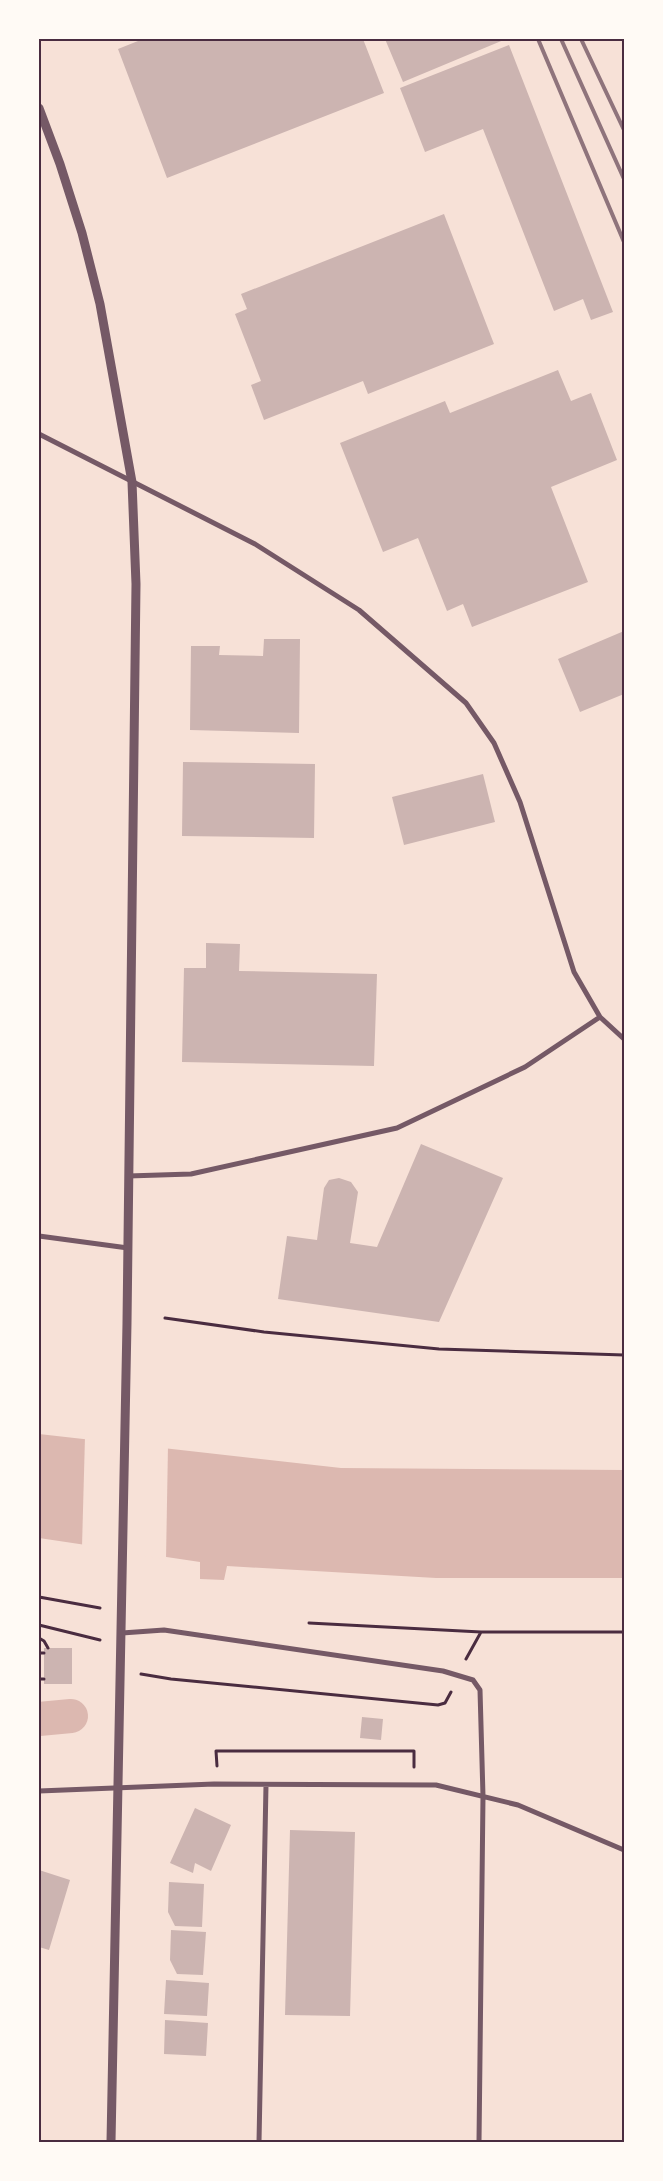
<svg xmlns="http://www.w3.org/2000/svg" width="663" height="2181" font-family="'Source Sans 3',sans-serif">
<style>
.water{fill:#dcb8b0}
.pier{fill:#f7e1d7}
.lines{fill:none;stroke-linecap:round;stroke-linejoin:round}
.canal{stroke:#dcb8b0;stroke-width:34}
.building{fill:#ccb4b1}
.path{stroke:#4a2c40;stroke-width:3}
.minor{stroke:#755966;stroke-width:5}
.tertiary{stroke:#755966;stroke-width:9}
.rail{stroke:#8f747c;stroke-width:4}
.neatline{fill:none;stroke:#4a2c40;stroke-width:2}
</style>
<rect width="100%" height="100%" fill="#f7e1d7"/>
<path class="water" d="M 39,1434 L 341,1468 L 624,1470 L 624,1578 L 436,1578 L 227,1566 L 224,1580 L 200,1579 L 200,1562 L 39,1538 Z"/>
<path class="pier" d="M 85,1437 L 168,1445 L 166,1559 L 82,1547 Z"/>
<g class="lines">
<path class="canal" d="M 39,1719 L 71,1716"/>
</g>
<path class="building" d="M 143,39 L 363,39 L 384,93 L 167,178 L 118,49 Z
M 385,39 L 413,39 L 414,41 L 419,39 L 506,39 L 403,82 Z
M 509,45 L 613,312 L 591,320 L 583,299 L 554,311 L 483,129 L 425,152 L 400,88 Z
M 444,214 L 494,344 L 368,394 L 363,381 L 264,420 L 251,385 L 261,381 L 235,314 L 247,309 L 241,294 Z
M 558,370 L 571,401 L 591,393 L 617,460 L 551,487 L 588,582 L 472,627 L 463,604 L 447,611 L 418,538 L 383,552 L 340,443 L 445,401 L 450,413 Z
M 624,631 L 624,694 L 580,712 L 558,659 Z
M 264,639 L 300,639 L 299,733 L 190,730 L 191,646 L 220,646 L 219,655 L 263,656 Z
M 183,762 L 315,764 L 314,838 L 182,836 Z
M 483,774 L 495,822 L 404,845 L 392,797 Z
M 206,943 L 240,944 L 239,971 L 377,974 L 374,1066 L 182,1062 L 184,968 L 206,968 Z
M 421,1144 L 503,1178 L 439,1322 L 278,1299 L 287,1236 L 317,1240 L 324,1188 L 329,1180 L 339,1178 L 351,1182 L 358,1192 L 350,1243 L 377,1247 Z
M 44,1648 L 72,1648 L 72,1684 L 44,1684 Z
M 362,1717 L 383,1719 L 381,1740 L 360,1738 Z
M 195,1808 L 231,1825 L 211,1871 L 195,1863 L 193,1873 L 170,1863 Z
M 290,1830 L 355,1832 L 350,2016 L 285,2015 Z
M 39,1870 L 70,1880 L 49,1950 L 39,1947 Z
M 169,1882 L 204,1884 L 202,1927 L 175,1926 L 168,1912 Z
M 171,1930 L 206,1932 L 203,1975 L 177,1974 L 170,1960 Z
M 166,1980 L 209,1983 L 207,2016 L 164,2014 Z
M 165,2020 L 208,2023 L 206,2056 L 164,2054 Z"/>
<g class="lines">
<path class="path" d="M 165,1318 L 264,1332 L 439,1349 L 624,1355
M 39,1597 L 100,1608
M 309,1623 L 481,1632
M 39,1625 L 100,1640
M 39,1638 L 44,1641 L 48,1648
M 39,1653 L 44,1653
M 466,1659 L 481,1632 L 624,1632
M 141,1674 L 171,1679 L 438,1705 L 445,1703 L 451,1692
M 39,1679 L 44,1679
M 217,1766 L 216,1751 L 414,1751 L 414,1767"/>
<path class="minor" d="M 39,434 L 255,544 L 359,610 L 466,703 L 494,743 L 520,802 L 574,972 L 600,1017 L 624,1039
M 128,1176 L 191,1174 L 397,1128 L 525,1067 L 600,1017
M 39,1236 L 128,1248
M 122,1633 L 164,1630 L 443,1671 L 473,1680 L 480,1690 L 483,1796 L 479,2142
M 39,1791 L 214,1784 L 436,1785 L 518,1805 L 624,1850
M 259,2142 L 266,1785"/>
<path class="tertiary" d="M 39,108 L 60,164 L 82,233 L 100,304 L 132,482 L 136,584 L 127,1323 L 111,2142"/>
<path class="rail" d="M 538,39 L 624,242
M 561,39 L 624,179
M 581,39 L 624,130"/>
</g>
<rect width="663" height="2181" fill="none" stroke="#fffaf5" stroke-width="80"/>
<rect x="40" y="40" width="583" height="2101" class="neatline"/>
</svg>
